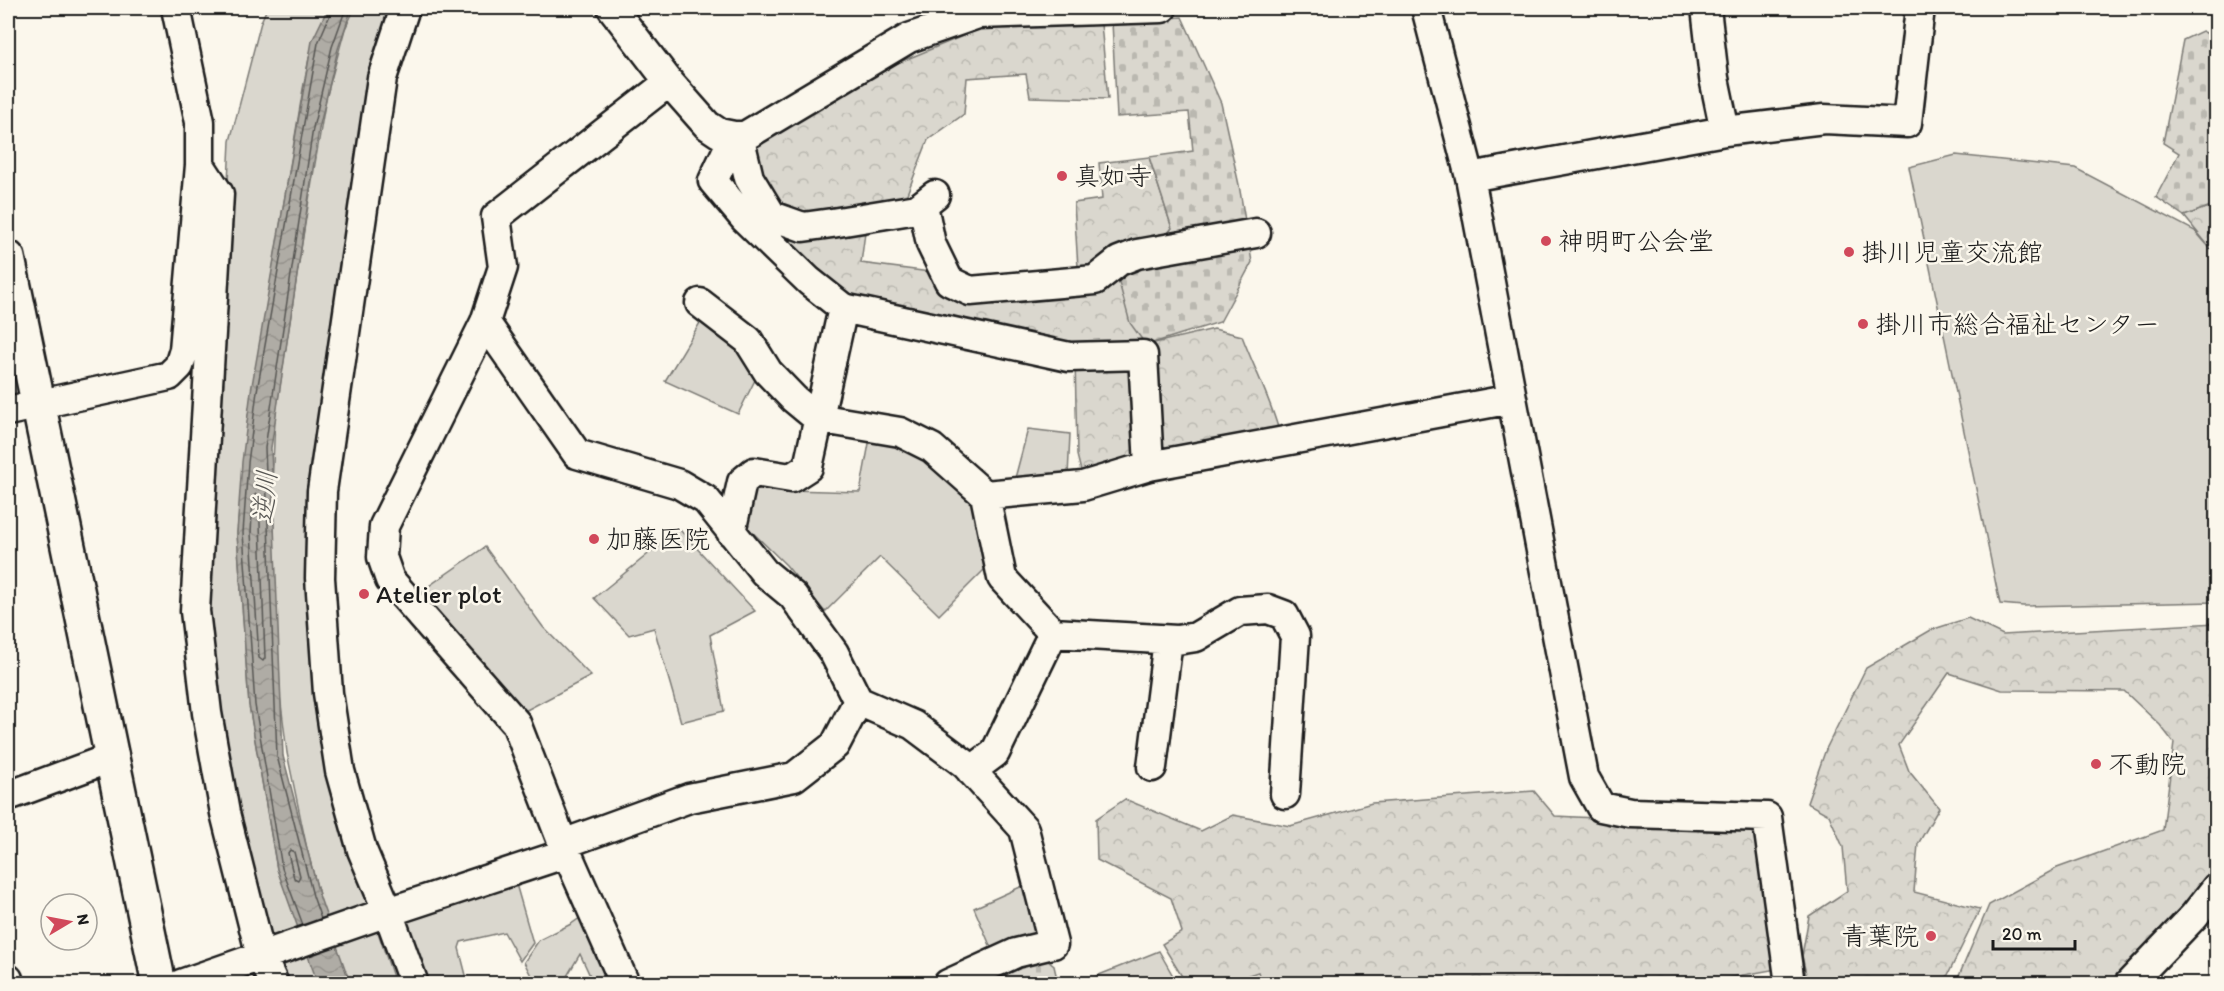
<svg xmlns="http://www.w3.org/2000/svg" width="2224" height="991" font-family="Itim,'Klee One',sans-serif">
<style>
.green{fill:#dad7ce;stroke:#7b7a75;stroke-width:1.5}
.forest{fill:url(#forest-crowns);stroke:#7b7a75;stroke-width:1.5}
.cemetery{fill:url(#cemetery-stones);stroke:#7b7a75;stroke-width:1.5}
.water{fill:url(#water-waves);stroke:#74726e;stroke-width:1.5}
.lines{fill:none;stroke-linecap:round;stroke-linejoin:round}
.shore{stroke:#575653;stroke-width:1.5}
.minor-casing{stroke:#1c1c1c;stroke-width:33}
.tertiary-casing{stroke:#1c1c1c;stroke-width:38}
.minor{stroke:#fbf7ec;stroke-width:28}
.tertiary{stroke:#fbf7ec;stroke-width:33}
.poi-dot{fill:#d1495b;stroke:#fbf7ec;stroke-width:2}
.labels{text-anchor:middle;stroke-width:5;stroke-linejoin:round;paint-order:stroke}
.poi-label{font-size:26px;fill:#1c1c1c;stroke:#fbf7ec;text-anchor:start}
.water-label{font-size:27px;font-style:italic;fill:#575653;stroke:#fbf7ec}
</style>
<defs>
<pattern id="forest-crowns" width="20" height="18" patternUnits="userSpaceOnUse" patternTransform="scale(1.5)"><rect width="20" height="18" fill="#dad7ce"/><path d="M2 6a3 3 0 1 1 6 0M12 15a3 3 0 1 1 6 0" fill="none" stroke="#bab8b0"/></pattern>
<pattern id="cemetery-stones" width="16" height="16" patternUnits="userSpaceOnUse" patternTransform="scale(1.5)"><rect width="16" height="16" fill="#dad7ce"/><path d="M2 7V4a2 2 0 0 1 4 0v3zM10 15v-3a2 2 0 0 1 4 0v3z" fill="#bab8b0"/></pattern>
<pattern id="water-waves" width="16" height="10" patternUnits="userSpaceOnUse" patternTransform="scale(1.5)"><rect width="16" height="10" fill="#afaca5"/><path d="M0 5q4-4 8 0t8 0" fill="none" stroke="#96938d"/></pattern>
</defs>
<rect width="100%" height="100%" fill="#fbf7ec"/>
<filter id="ink" filterUnits="userSpaceOnUse"><feTurbulence type="fractalNoise" baseFrequency=".0167" numOctaves="2"/><feDisplacementMap in="SourceGraphic" scale="12" xChannelSelector="R" yChannelSelector="G"/><feConvolveMatrix kernelMatrix="1 2 1 2 8 2 1 2 1" color-interpolation-filters="sRGB"/></filter>
<g filter="url(#ink)">
<path class="green" d="M 267,8 L 328,8 L 310,53 L 303,89 L 248,416 L 237,533 L 249,705 L 277,869 L 321,983 L 284,983 L 263,935 L 223,754 L 207,621 L 230,141 L 261,22 Z
M 355,8 L 396,8 L 330,356 L 333,797 L 395,983 L 352,983 L 335,956 L 307,849 L 287,753 L 280,695 L 277,620 L 269,576 L 274,532 L 272,487 L 275,419 L 304,230 L 326,98 L 345,29 Z
M 1956,155 L 2075,168 L 2195,231 L 2216,255 L 2216,602 L 2023,606 L 2000,604 L 1909,167 Z
M 704,316 L 742,344 L 759,372 L 738,414 L 665,381 Z
M 1028,429 L 1070,434 L 1068,476 L 1014,482 Z
M 870,438 L 920,442 L 981,500 L 986,568 L 939,615 L 880,557 L 825,612 L 786,565 L 747,527 L 751,486 L 790,490 L 860,492 Z
M 679,529 L 755,611 L 710,635 L 724,711 L 681,722 L 654,628 L 629,635 L 594,598 Z
M 485,547 L 543,627 L 591,676 L 521,713 L 419,593 Z
M 514,877 L 533,943 L 520,961 L 504,932 L 461,942 L 459,948 L 468,983 L 426,983 L 398,918 Z
M 1027,884 L 1041,929 L 1027,945 L 995,957 L 974,908 Z
M 587,913 L 619,983 L 587,983 L 591,978 L 580,954 L 563,983 L 535,983 L 524,962 L 539,940 L 571,924 Z
M 1159,951 L 1177,983 L 1079,983 Z"/>
<path class="forest" d="M 1101,24 L 1108,99 L 1030,97 L 1026,74 L 967,78 L 964,114 L 928,140 L 907,194 L 917,209 L 866,225 L 861,263 L 930,272 L 970,291 L 1078,268 L 1074,203 L 1102,199 L 1099,163 L 1149,157 L 1172,228 L 1162,241 L 1146,345 L 1214,329 L 1242,336 C 1254,368 1270,398 1279,431 L 1102,472 L 1081,471 L 1077,455 L 1075,358 L 848,303 L 733,187 L 738,159 L 757,137 L 866,76 L 987,26 Z
M 2216,204 L 2216,255 L 2184,216 Z
M 1968,618 L 2003,635 L 2216,623 L 2216,877 L 2155,945 L 2112,983 L 1956,983 L 1989,905 L 2057,868 L 2163,830 L 2174,743 L 2160,725 L 2124,691 L 2002,690 L 1949,673 L 1899,745 L 1909,771 L 1939,808 L 1918,844 L 1914,892 L 1980,909 L 1944,983 L 1808,983 L 1802,956 L 1809,916 L 1847,891 L 1843,847 L 1829,815 L 1807,803 L 1826,749 L 1866,668 L 1931,630 Z
M 1534,791 L 1555,816 L 1760,826 L 1777,969 L 1722,979 L 1722,984 L 1263,984 L 1258,972 L 1225,983 L 1186,983 L 1162,944 L 1182,932 L 1171,898 L 1097,860 L 1096,819 L 1125,799 L 1201,831 L 1233,815 L 1290,826 L 1372,803 Z"/>
<path class="cemetery" d="M 1182,17 L 1221,103 L 1239,185 L 1252,262 L 1220,322 L 1146,345 L 1130,323 L 1117,275 L 1162,241 L 1172,228 L 1149,157 L 1193,151 L 1189,112 L 1117,117 L 1112,22 Z
M 2202,31 L 2216,38 L 2216,204 L 2184,216 L 2156,197 L 2179,153 L 2163,143 L 2183,40 Z
M 1042,956 L 1054,966 L 1058,983 L 999,983 L 996,974 Z"/>
<path class="water" d="M 328,8 L 352,8 L 338,49 L 319,129 L 271,448 L 283,756 L 319,895 L 350,983 L 318,984 L 277,869 L 249,705 L 237,533 L 242,462 L 251,391 L 312,41 Z"/>
<g class="lines">
<path class="shore" d="M 256,494 L 259,497 L 265,658 L 263,661 L 259,658 L 251,533 L 253,497 Z
M 290,850 L 294,852 L 300,876 L 298,880 L 294,878 L 288,853 Z
M 321,919 L 313,896 L 277,756 L 265,448 L 313,128 L 332,47 L 346,8
M 303,925 L 282,868 L 255,705 L 243,533 L 248,463 L 257,391 L 318,43 L 333,8"/>
<g class="minor-casing">
<path id="minor" d="M 405,8 L 382,78 L 322,491 L 320,578 L 328,693 L 340,771 L 362,850 L 388,912 L 414,984
M 612,8 L 669,82 L 707,125 L 719,133 L 734,136 L 745,136 L 909,38 L 978,14 L 1162,8
M 1426,8 L 1470,177 L 1584,777 L 1601,807 L 1630,813 L 1767,817 L 1790,984
M 1725,131 L 1824,119 L 1907,123 L 1920,8
M 734,136 L 713,181 L 745,219 L 809,281 L 843,308 L 1069,357 L 1143,355 L 1149,466
M 739,136 L 749,178 L 772,216 L 803,227 L 832,223 L 917,209 L 935,195
M 200,165 L 219,194 L 195,611 L 207,713 L 225,813 L 261,956 L 274,984
M 1470,177 L 1725,131 L 1714,78 L 1706,8
M 923,205 L 931,244 L 949,281 L 970,291 L 1095,280 L 1119,261 L 1137,254 L 1256,233
M 700,303 L 748,340 L 768,372 L 794,399 L 817,418 L 900,432 L 932,448 L 985,495 L 1002,578 L 1053,633
M 485,322 L 577,454 L 679,484 L 706,500 L 764,572 L 793,596 L 834,653 L 858,701 L 913,725 L 965,764 L 1024,829 L 1053,944 L 1016,953 L 948,984
M 8,411 L 169,376 L 179,366 L 184,350 L 200,165 L 200,122 L 176,8
M 985,495 L 1083,486 L 1149,466 L 1512,399
M 731,532 L 742,482 L 754,472 L 791,478 L 808,467 L 843,308
M 1152,767 L 1168,640
M 971,771 L 995,753 L 1053,633 L 1177,640 L 1196,637 L 1240,611 L 1268,609 L 1284,615 L 1295,636 L 1285,794
M 8,796 L 113,757
M 563,844 L 689,798 L 794,777 L 835,745 L 858,701
M 8,979 L 9,984
M 181,984 L 376,916 L 567,853
M 625,984 L 563,844 L 516,723 L 390,580 L 382,557 L 384,526 L 485,322 L 503,267 L 496,217 L 669,82
M 2129,984 L 2194,916 L 2216,888"/>
</g>
<g class="tertiary-casing">
<path id="tertiary" d="M 8,258 L 159,984"/>
</g>
<use href="#minor" class="minor"/>
<use href="#tertiary" class="tertiary"/>
</g>
</g>
<g class="poi-dot">
<circle cx="1062" cy="176" r="6"/>
<circle cx="1546" cy="241" r="6"/>
<circle cx="1849" cy="252" r="6"/>
<circle cx="1863" cy="324" r="6"/>
<circle cx="594" cy="539" r="6"/>
<circle cx="364" cy="594" r="6"/>
<circle cx="2096" cy="764" r="6"/>
<circle cx="1931" cy="936" r="6"/>
</g>
<g class="labels">
<g class="poi-label">
<text x="1074" y="185">真如寺</text>
<text x="1558" y="250">神明町公会堂</text>
<text x="1861" y="261">掛川児童交流館</text>
<text x="1875" y="333">掛川市総合福祉センター</text>
<text x="606" y="548">加藤医院</text>
<text x="376" y="603">Atelier plot</text>
<text x="2108" y="773">不動院</text>
<text x="1919" y="945" text-anchor="end">青葉院</text>
</g>
<g class="water-label">
<text transform="translate(265 497) rotate(-85)" y="9">逆川</text>
</g>
</g>
<rect width="2224" height="991" fill="none" stroke="#fbf7ec" stroke-width="30"/>
<rect x="15" y="15" width="2194" height="961" fill="none" stroke="#1c1c1c" stroke-width="2" filter="url(#ink)"/>
<g transform="translate(69 922) rotate(80)"><circle r="28" fill="#fbf7ec" stroke="#a29f99" stroke-width="1.5"/>
<path d="M0-4.5L10 22L0 15L-10 22Z" fill="#d1495b"/>
<text y="-9" font-size="16" font-weight="bold" text-anchor="middle" fill="#1c1c1c">N</text>
</g>
<path d="M1993 940v9h82v-9" fill="none" stroke="#1c1c1c" stroke-width="3"/>
<text x="2002" y="940" font-size="18" fill="#1c1c1c" stroke="#fbf7ec" stroke-width="4.5" paint-order="stroke">20 m</text>
</svg>
